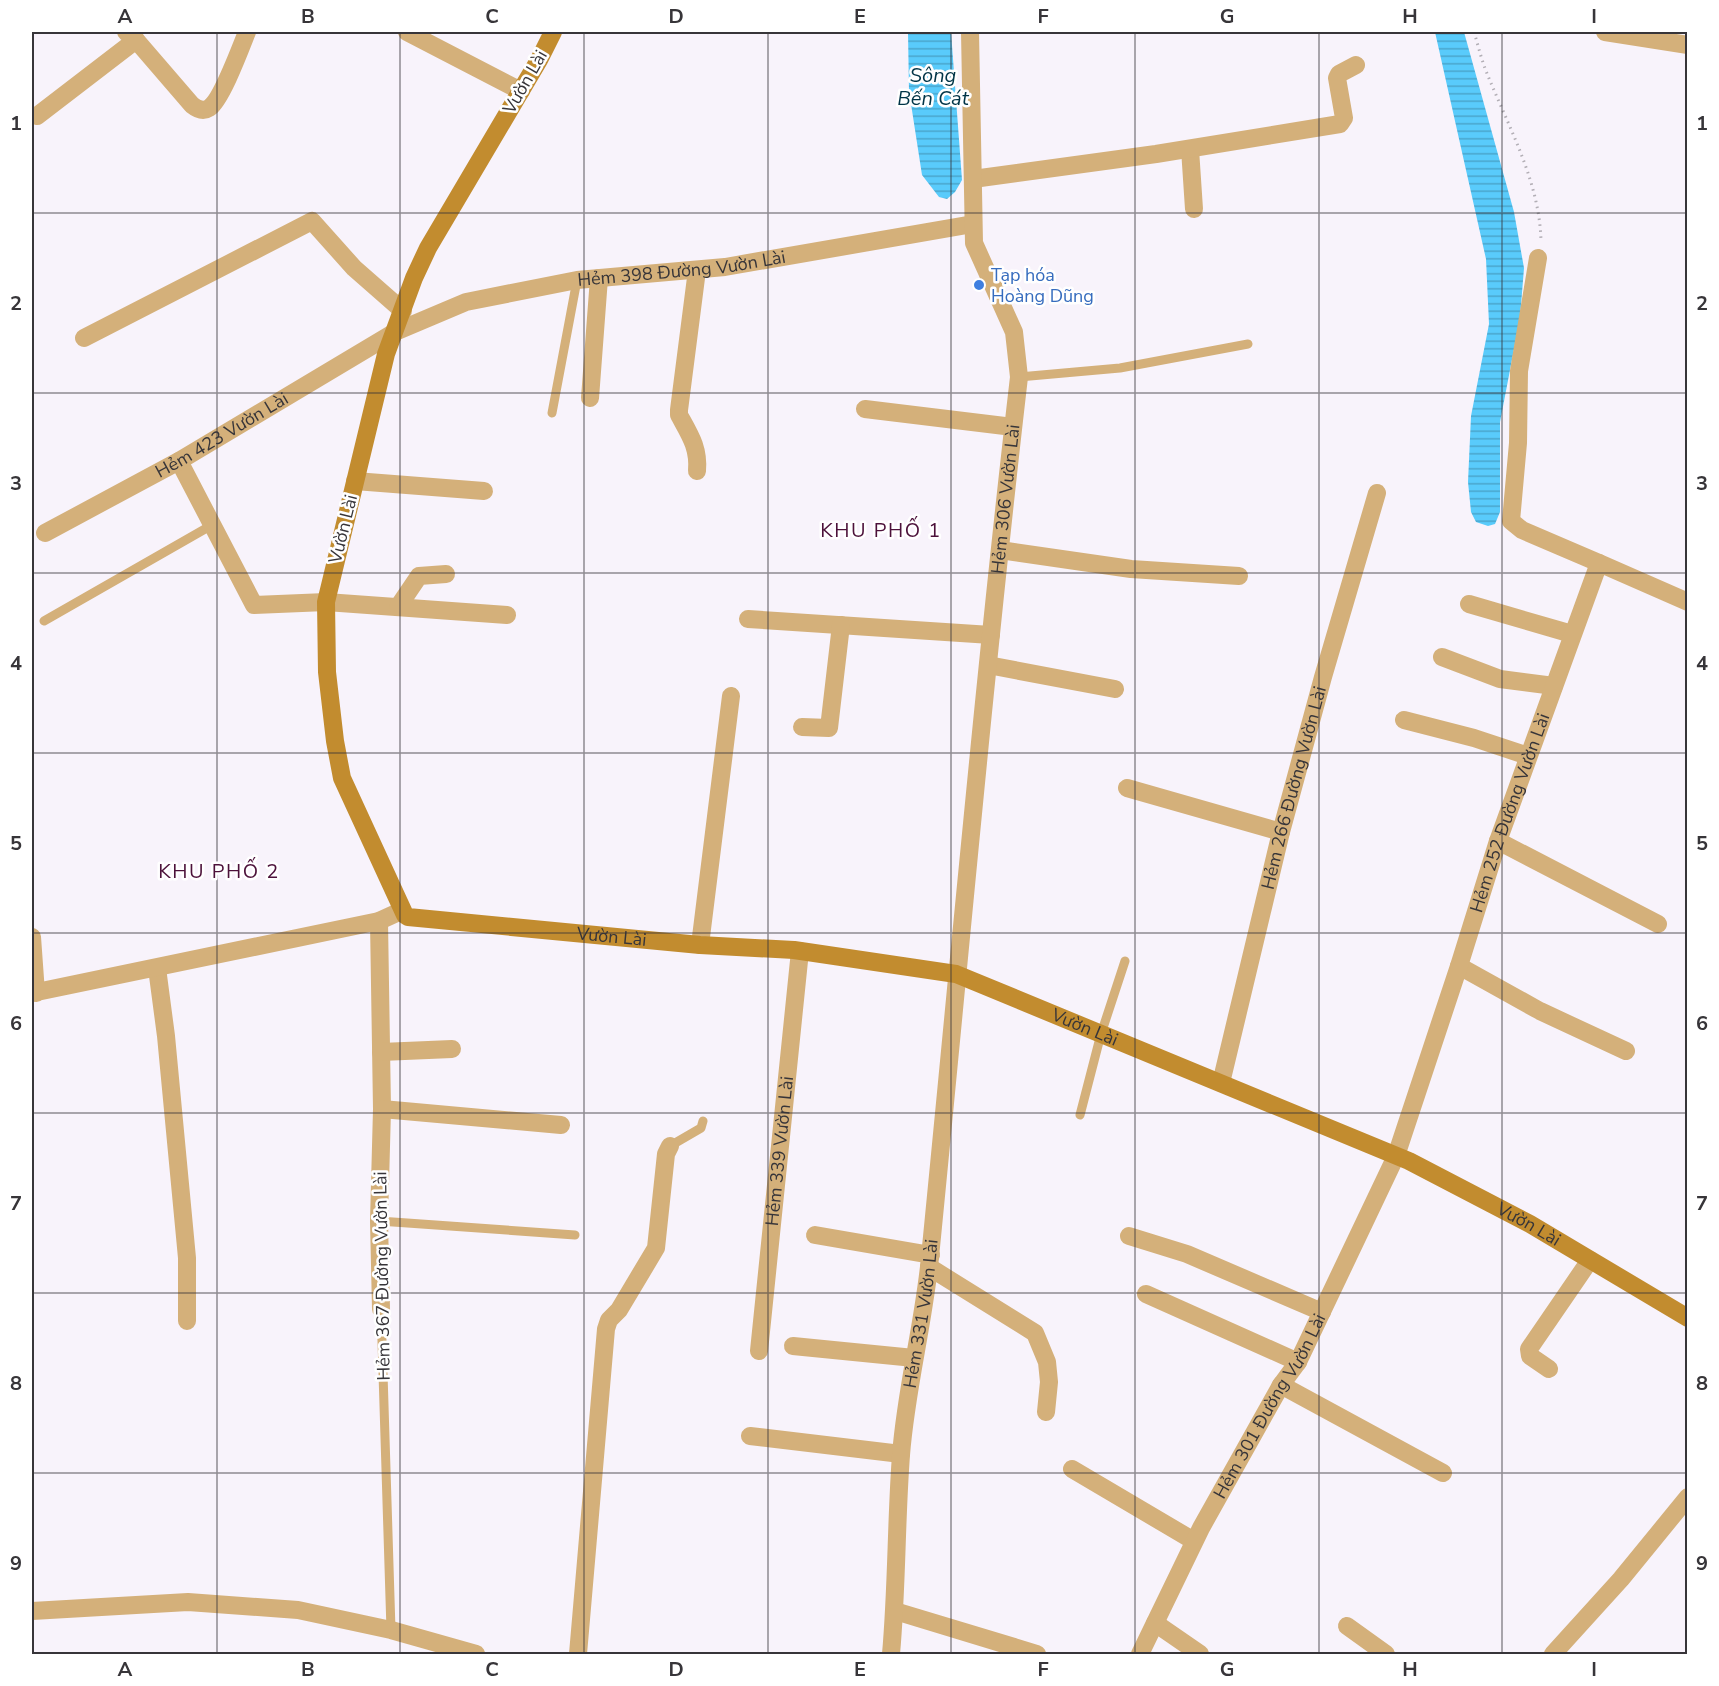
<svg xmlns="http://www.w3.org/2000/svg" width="1719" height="1686" font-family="'Nunito Sans',sans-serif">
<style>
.water{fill:url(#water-rules)}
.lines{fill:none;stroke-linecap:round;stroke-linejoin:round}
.path{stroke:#b2aeb5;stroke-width:3;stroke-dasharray:1.5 4.5;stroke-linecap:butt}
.lane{stroke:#d4b07a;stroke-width:9}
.street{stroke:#d4b07a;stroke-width:18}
.secondary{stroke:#c28c2f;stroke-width:18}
.grid{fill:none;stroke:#373539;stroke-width:1.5;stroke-opacity:0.55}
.shop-dot{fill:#3f7fe0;stroke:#fff;stroke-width:2}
.labels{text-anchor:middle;stroke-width:5;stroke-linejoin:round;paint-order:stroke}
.street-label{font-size:18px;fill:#373539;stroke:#fff}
.shop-label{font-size:18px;fill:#366cbe;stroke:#fff;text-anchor:start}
.water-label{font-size:20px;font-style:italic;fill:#003447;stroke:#fff}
.neighbourhood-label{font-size:20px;letter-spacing:1.5px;fill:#4c113a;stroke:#fff}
.neatline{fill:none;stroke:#373539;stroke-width:2}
.grid-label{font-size:20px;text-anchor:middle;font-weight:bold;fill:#373539}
</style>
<defs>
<pattern id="water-rules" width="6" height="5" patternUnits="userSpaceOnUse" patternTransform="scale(1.5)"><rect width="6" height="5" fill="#59cbfb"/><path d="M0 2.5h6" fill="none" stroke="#4aa6cc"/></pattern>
</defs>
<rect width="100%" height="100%" fill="#f8f3fb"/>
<path class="water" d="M 908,32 L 951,32 L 962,180 L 955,192 L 947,199 L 939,197 L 922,175 L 909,91 Z
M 1435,32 L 1464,32 L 1514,212 L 1524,268 L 1520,318 L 1500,422 L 1500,512 L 1495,524 L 1488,526 L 1476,522 L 1471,512 L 1468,482 L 1471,416 L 1489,324 L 1486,259 Z"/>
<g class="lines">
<path class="path" d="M 1474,32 C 1478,45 1481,58 1486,71 C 1508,126 1540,182 1541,242"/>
<path class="lane" d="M 1019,377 L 1120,368 L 1248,344
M 552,413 L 577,280
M 44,621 L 212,525
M 1080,1115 L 1101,1034 L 1125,961
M 670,1146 L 701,1128 L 703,1121
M 379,1221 L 575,1235
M 381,1309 L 391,1630"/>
<g class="street">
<path d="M 126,32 L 136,40 L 192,105 C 197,109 203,112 209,108 C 221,101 241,47 247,32"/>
<path d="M 407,32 L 521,91"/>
<path d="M 1605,32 L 1688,45"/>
<path d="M 37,116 L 136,40"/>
<path d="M 1190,149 L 1194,209"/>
<path d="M 973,179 L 1156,154 L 1340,124 L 1344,118 L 1337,78 L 1339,74 L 1356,65"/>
<path d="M 1538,258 L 1519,371 L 1518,443 L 1511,521 L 1522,530 L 1599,563"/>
<path d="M 84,338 L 312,221 L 354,268 L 403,311"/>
<path d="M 590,398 L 599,278"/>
<path d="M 865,409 L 1013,427"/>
<path d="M 179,461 L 254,605 L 326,602 L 507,615"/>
<path d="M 697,471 C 699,448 690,435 679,415 L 679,410 L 697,270"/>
<path d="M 355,481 L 484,491"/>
<path id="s1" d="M 45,533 L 179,461 L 395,332 L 466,302 L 577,280 L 725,267 L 973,224"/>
<path d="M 1000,550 L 1131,569 L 1239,576"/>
<path d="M 1469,604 L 1572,634"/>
<path d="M 398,607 L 419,576 L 446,574"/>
<path d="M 748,619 L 991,635"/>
<path d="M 1442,657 L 1500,679 L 1554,686"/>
<path d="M 988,665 L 1115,689"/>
<path d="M 1404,720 L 1474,738 L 1528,756"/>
<path d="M 802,727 L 829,728 L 841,625"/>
<path d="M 1127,788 L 1281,832"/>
<path d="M 1498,841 L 1658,924"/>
<path d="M 379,921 L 382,1109 L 379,1221 L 381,1309"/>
<path d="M 32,937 L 36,993"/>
<path d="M 700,945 L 731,696"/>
<path d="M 1459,966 L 1540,1011 L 1626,1051"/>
<path d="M 157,968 L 166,1036 L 187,1258 L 187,1321"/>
<path d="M 32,993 L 379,921 L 401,911"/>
<path d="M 381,1052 L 452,1049"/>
<path id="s2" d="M 1221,1083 L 1281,832 L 1323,677 L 1377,493"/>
<path d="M 382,1109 L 561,1125"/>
<path d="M 815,1235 L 931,1255"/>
<path d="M 1129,1236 L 1187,1254 L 1322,1312"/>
<path d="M 929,1267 L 1035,1333 L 1047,1362 L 1049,1382 L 1046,1412"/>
<path d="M 1146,1294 L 1298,1362"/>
<path d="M 793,1346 L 914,1358"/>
<path id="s3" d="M 759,1351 L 800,951"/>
<path d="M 1549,1369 L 1530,1356 L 1529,1349 L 1590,1260"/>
<path d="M 1281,1385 L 1443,1473"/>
<path d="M 750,1436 L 901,1454"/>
<path d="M 1072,1469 L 1194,1541"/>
<path d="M 32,1611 L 188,1602 L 298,1610 L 391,1630 L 476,1654"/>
<path d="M 895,1611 L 1037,1654"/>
<path d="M 1155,1623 L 1200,1654"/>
<path d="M 1347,1626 L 1386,1654"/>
<path d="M 578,1654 L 606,1329 L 609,1320 L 619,1310 L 656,1248 L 666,1154 L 670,1146"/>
<path id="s4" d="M 891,1654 C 897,1588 896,1521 901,1455 C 906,1388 924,1323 930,1257 C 959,964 985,670 1019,377 L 1014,332 L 974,243 L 970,32"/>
<path id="s5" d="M 1140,1654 L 1201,1528 L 1281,1385 L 1298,1362 L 1396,1156 L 1459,966 L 1498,841 L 1599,563 L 1688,602"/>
<path d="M 1553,1654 L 1621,1579 L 1688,1497"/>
</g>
<path class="secondary" id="s6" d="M 553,32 L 539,60 L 428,248 L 414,278 L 386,354 L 326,602 L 327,672 L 335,741 L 342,778 L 405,915 L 408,917 L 700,945 L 794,950 L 956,974 L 1409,1161 L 1530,1224 L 1688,1318"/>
</g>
<path class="grid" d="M 217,32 L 217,1654M 400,32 L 400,1654M 584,32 L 584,1654M 768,32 L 768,1654M 951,32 L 951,1654M 1135,32 L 1135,1654M 1319,32 L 1319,1654M 1502,32 L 1502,1654M 32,213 L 1688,213M 32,393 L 1688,393M 32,573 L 1688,573M 32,753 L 1688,753M 32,933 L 1688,933M 32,1113 L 1688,1113M 32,1293 L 1688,1293M 32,1473 L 1688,1473"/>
<circle class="shop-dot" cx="979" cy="285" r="6"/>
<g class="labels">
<g class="street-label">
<text transform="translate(525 82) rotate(-60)" y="6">Vườn Lài</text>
<text dy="6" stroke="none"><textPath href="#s1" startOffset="699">Hẻm 398 Đường Vườn Lài</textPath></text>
<text dy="6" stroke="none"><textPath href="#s1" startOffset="202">Hẻm 423 Vườn Lài</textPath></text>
<text dy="6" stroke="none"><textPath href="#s4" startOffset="1161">Hẻm 306 Vườn Lài</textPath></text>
<text transform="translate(343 529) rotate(-76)" y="6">Vườn Lài</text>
<text dy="6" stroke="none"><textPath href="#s2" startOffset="304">Hẻm 266 Đường Vườn Lài</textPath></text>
<text dy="6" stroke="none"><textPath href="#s5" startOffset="922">Hẻm 252 Đường Vườn Lài</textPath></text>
<text dy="6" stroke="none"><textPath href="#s6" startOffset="1155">Vườn Lài</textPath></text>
<text dy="6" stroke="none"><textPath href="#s6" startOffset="1641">Vườn Lài</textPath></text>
<text dy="6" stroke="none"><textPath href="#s3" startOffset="201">Hẻm 339 Vườn Lài</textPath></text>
<text dy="6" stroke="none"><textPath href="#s6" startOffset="2127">Vườn Lài</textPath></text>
<text transform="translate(382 1276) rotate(-91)" y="6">Hẻm 367 Đường Vườn Lài</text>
<text dy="6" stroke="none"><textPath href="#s4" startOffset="342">Hẻm 331 Vườn Lài</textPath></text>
<text dy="6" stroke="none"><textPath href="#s5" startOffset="280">Hẻm 301 Đường Vườn Lài</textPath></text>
</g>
<g class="shop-label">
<text x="991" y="281">Tạp hóa<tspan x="991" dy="21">Hoàng Dũng</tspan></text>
</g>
<g class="water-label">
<text x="933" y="82">Sông<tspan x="933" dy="23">Bến Cát</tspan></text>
</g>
<g class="neighbourhood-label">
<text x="881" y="537">KHU PHỐ 1</text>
<text x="219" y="878">KHU PHỐ 2</text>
</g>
</g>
<rect width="1719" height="1686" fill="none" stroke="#ffffff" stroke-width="66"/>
<rect x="33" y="33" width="1653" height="1620" class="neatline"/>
<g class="grid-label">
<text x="125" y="23">A</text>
<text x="308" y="23">B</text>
<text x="492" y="23">C</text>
<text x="676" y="23">D</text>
<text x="860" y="23">E</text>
<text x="1043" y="23">F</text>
<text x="1227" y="23">G</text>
<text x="1410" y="23">H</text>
<text x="1594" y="23">I</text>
<text x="16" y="130">1</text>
<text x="1702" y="130">1</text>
<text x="16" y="310">2</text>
<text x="1702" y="310">2</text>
<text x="16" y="490">3</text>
<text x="1702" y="490">3</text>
<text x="16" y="670">4</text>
<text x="1702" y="670">4</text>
<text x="16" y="850">5</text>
<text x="1702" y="850">5</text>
<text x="16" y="1030">6</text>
<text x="1702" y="1030">6</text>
<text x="16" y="1210">7</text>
<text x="1702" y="1210">7</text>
<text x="16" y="1390">8</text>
<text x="1702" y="1390">8</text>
<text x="16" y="1570">9</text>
<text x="1702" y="1570">9</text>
<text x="125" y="1676">A</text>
<text x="308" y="1676">B</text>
<text x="492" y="1676">C</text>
<text x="676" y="1676">D</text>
<text x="860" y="1676">E</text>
<text x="1043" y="1676">F</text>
<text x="1227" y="1676">G</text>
<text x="1410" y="1676">H</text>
<text x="1594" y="1676">I</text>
</g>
</svg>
